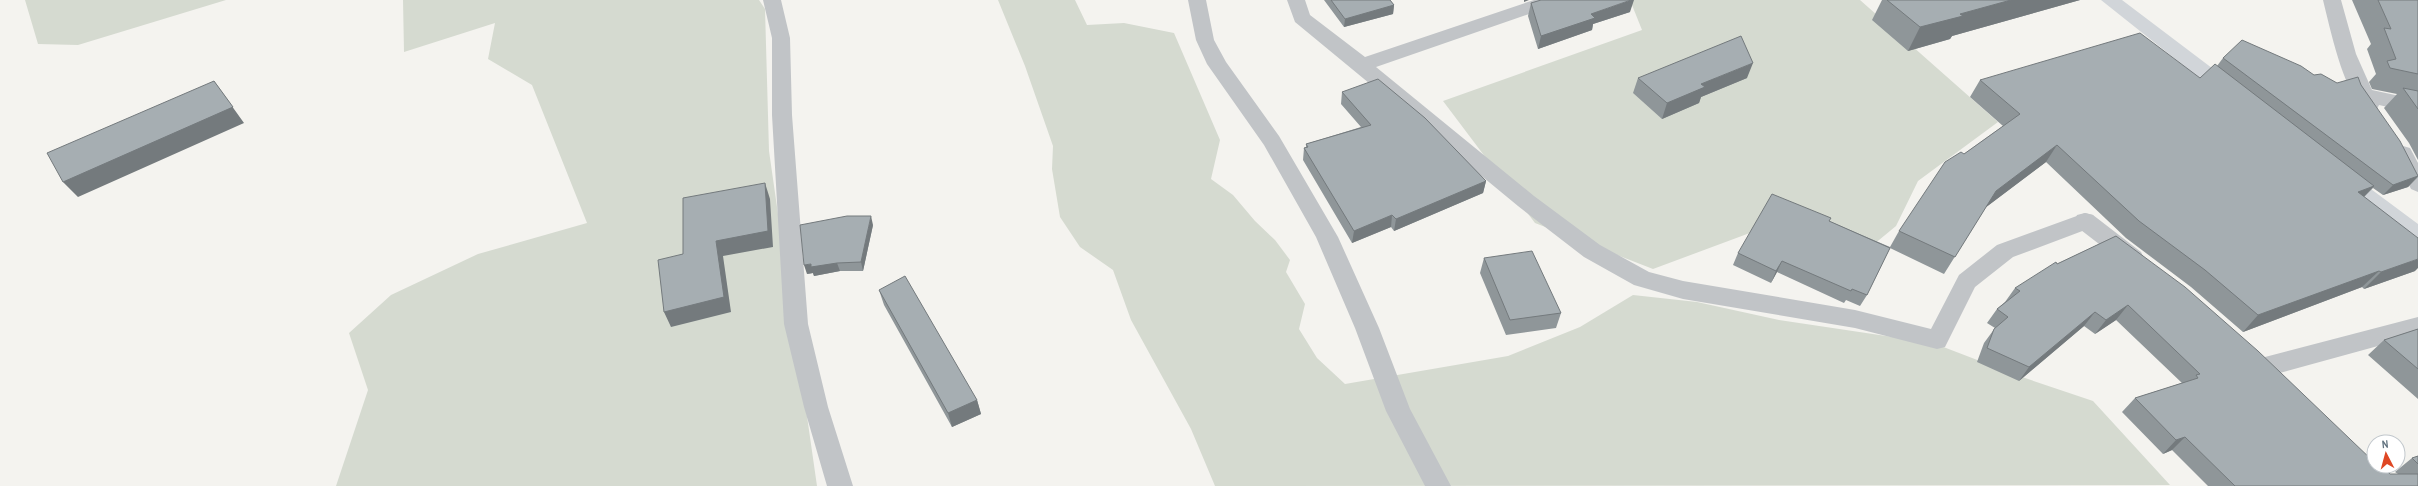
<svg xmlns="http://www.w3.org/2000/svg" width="2418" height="486" font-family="'Archivo Narrow',sans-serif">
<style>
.green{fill:#d5dad0}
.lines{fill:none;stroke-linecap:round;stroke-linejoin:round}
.lane{fill:#c1c4c7;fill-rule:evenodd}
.street{fill:#c1c4c7;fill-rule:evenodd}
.secondary{fill:#d1d5d9;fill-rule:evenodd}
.wall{fill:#8f9699}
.shaded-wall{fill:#747a7d}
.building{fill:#a6aeb2;stroke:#747a7d}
</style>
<rect width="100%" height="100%" fill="#f4f3ef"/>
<path class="green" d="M 25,0 L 226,0 L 78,45 L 38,44 Z
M 403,0 L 759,0 L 765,9 L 769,151 L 817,486 L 336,486 L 368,390 L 349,333 L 391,295 L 478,254 L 587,223 L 532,85 L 488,59 L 495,23 L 404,52 Z
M 998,0 L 1075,0 L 1087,25 L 1124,23 L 1174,33 L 1220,140 L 1211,179 L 1233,195 L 1255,221 L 1275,240 L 1290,260 L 1286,272 L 1305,304 L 1299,329 L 1317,358 L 1345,384 L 1508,356 L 1580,327 L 1633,295 L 1697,302 L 1779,320 L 1933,343 L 2019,376 L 2093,401 L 2170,485 L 1215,486 L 1191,429 L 1131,320 L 1113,270 L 1080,247 L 1060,217 L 1052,169 L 1053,146 L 1025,66 Z
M 1630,0 L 1860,0 L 1998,122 L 1918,181 L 1896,226 L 1873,245 L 1774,224 L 1653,269 L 1535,223 L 1443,101 L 1642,30 Z"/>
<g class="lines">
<path class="lane" d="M 1287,0 L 1305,0 L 1310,15 L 1365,57 L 1534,0 L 1561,0 L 1558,4 L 1376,67 L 1534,196 L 1600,245 L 1649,272 L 1683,281 L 1855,310 L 1931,329 L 1959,275 L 1997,245 L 2085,213 L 2093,215 L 2096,221 L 2093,227 L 2013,257 L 1975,287 L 1945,347 L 1937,349 L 1855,328 L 1683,299 L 1634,285 L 1584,257 L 1518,206 L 1295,22 Z"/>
<path class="street" d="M 763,0 L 781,0 L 790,38 L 792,115 L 808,324 L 828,407 L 853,486 L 827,486 L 804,407 L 784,324 L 772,115 L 772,38 Z
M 1188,0 L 1206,0 L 1214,40 L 1226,62 L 1279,136 L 1338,237 L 1379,328 L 1410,409 L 1451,486 L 1425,486 L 1386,411 L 1355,328 L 1316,237 L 1264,145 L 1207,64 L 1196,40 Z
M 2323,0 L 2341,0 L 2356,54 L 2372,90 L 2418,100 L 2418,114 L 2379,105 L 2377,109 C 2372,110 2367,112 2363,108 C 2343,90 2330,28 2323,0 Z
M 2403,146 L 2410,148 L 2418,163 L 2418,192 L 2411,189 L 2393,153 L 2396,148 Z
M 2085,213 L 2093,215 L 2141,252 L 2144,258 L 2141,264 L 2133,266 L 2125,264 L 2077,227 L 2074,221 L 2077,215 Z
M 2418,317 L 2418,335 L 2265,377 L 2257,374 L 2253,367 L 2257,360 L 2265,357 Z"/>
<path class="secondary" d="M 2101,0 L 2122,0 L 2237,87 L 2240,92 L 2237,97 L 2230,99 L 2223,97 Z
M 2341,170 L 2348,172 L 2418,224 L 2418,244 L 2410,242 L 2334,182 L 2330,177 L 2334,172 Z"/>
</g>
<path class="wall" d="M 1324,0 L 1390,0 L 1394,5 L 1393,14 L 1344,27 Z
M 1882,0 L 2080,0 L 1952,36 L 1950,39 L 1908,51 L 1872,20 Z
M 2352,0 L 2418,0 L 2418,160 L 2409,143 L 2384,108 L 2397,94 L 2372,89 L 2369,82 L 2376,74 L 2367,49 L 2371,44 Z
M 1531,3 L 1630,12 L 1593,24 L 1592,30 L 1538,49 L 1528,16 Z
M 2223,58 L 2314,75 L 2337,83 L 2361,85 L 2418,177 L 2408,187 L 2383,195 L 2373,188 L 2364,197 L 2415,271 L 2364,289 L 2362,287 L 2243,332 L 2191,287 L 2126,238 L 2046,162 L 1986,207 L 1944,274 L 1890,248 L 1867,295 L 1860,306 L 1846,300 L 1844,303 L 1777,272 L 1771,283 L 1733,265 L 1738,253 L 1829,221 L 1890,247 L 1899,231 L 1964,154 L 2003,126 L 1970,97 L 1980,80 L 2200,78 L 2217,66 Z
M 1638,78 L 1747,78 L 1701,97 L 1699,103 L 1662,119 L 1633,93 Z
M 1342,92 L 1486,181 L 1483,193 L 1394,231 L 1391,227 L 1352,243 L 1303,160 L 1304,148 L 1306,147 L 1306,144 L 1361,127 L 1341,104 Z
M 873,225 L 863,271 L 840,271 L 814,276 L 813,273 L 807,274 Z
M 2116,236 L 2374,466 L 2390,474 L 2398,474 L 2395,472 L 2412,458 L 2418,456 L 2418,486 L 2208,486 L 2172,450 L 2163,454 L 2122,412 L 2135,398 L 2182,383 L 2116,320 L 2095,334 L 2084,326 L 2019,381 L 1977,362 L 1984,343 L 1995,328 L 1987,323 L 1997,309 L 2005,302 L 2015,288 L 2057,264 Z
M 1484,258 L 1561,313 L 1556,328 L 1506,335 L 1480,273 Z
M 879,290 L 977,400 L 981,414 L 952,427 L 884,305 Z
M 2418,329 L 2418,399 L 2368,355 L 2384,340 Z"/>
<path class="shaded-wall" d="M 1524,0 L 1529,0 L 1524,2 Z
M 1631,0 L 1634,0 L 1630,12 L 1593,24 L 1592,30 L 1538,49 L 1541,36 L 1591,14 Z
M 2011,0 L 2080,0 L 1952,36 L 1950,39 L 1908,51 L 1920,27 L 1960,14 Z
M 1394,5 L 1393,14 L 1344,27 L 1345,19 Z
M 1753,63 L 1747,78 L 1701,97 L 1699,103 L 1662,119 L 1667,103 L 1701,84 Z
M 214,81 L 244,123 L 78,197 L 63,182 Z
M 2057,145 L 2046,162 L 1985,208 L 1996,191 Z
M 2418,176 L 2408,187 L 2383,195 L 2393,185 Z
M 1486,181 L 1483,193 L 1394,231 L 1396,219 Z
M 765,183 L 770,199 L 773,247 L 723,256 L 731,312 L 671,327 L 664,312 L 716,241 Z
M 2374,186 L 2358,203 L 2358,192 Z
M 1392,215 L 1391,227 L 1352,243 L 1354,231 Z
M 871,216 L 873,225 L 863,271 L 861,262 Z
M 2418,259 L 2418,268 L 2415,271 L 2364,289 L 2381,272 Z
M 1782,261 L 1777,272 L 1771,283 L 1776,271 Z
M 837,263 L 840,271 L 814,276 L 813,273 L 807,274 L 804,265 L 811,264 Z
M 2379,271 L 2362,287 L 2243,332 L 2258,315 Z
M 2128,305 L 2116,320 L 2095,334 L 2106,320 Z
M 2095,312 L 2084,326 L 2019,381 L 2029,367 Z
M 977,400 L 981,414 L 952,427 L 948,413 Z
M 2185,437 L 2172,450 L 2163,454 L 2176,440 Z"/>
<path class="building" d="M 1331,0 L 1390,0 L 1394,5 L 1345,19 Z
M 1541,0 L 1631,0 L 1591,14 L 1595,18 L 1541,36 L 1531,3 Z
M 1887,0 L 2011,0 L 1960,14 L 1963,16 L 1920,27 Z
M 2378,0 L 2418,0 L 2418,74 L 2390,68 L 2387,61 L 2396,59 L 2384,28 L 2391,29 Z
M 2140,33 L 2200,78 L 2215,64 L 2374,186 L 2358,192 L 2418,238 L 2418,259 L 2381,272 L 2379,271 L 2258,315 L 2205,270 L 2139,221 L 2057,145 L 1996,191 L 1955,257 L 1899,231 L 1945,162 L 1961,152 L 1964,154 L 2020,114 L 1980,80 Z
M 1741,36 L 1753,63 L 1701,84 L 1705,87 L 1667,103 L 1638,78 Z
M 2242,40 L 2301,66 L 2314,75 L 2321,74 L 2337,83 L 2358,77 L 2361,85 L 2400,141 L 2418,176 L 2393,185 L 2223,58 Z
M 1378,79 L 1425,118 L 1486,181 L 1396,219 L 1392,215 L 1354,231 L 1304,148 L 1308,147 L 1306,144 L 1371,125 L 1342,92 Z
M 214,81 L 233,107 L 63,182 L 47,153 Z
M 2403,88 L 2418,91 L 2418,109 Z
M 765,183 L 768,231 L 716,241 L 724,297 L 664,312 L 658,260 L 683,254 L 683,198 Z
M 1772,194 L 1831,218 L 1829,221 L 1890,248 L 1867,295 L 1852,289 L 1851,291 L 1782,261 L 1776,271 L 1738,253 Z
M 847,216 L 871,216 L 861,262 L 837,263 L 811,267 L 811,264 L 804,265 L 800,225 Z
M 2116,236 L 2185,287 L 2258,351 L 2374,462 L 2374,466 L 2381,466 L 2390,474 L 2418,474 L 2418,486 L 2235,486 L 2185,437 L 2176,440 L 2135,398 L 2198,378 L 2196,375 L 2200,374 L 2128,305 L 2106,320 L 2095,312 L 2029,367 L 1987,348 L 1994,329 L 2008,317 L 1997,309 L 2020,291 L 2015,288 L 2056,262 L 2057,264 Z
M 1532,251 L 1561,313 L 1510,320 L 1484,258 Z
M 905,276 L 977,400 L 948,413 L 879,290 Z
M 2418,329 L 2418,369 L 2384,340 Z
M 2418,456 L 2418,464 L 2412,458 Z"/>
<g transform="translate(2386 454) rotate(354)"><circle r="19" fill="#ffffff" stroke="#c1c7cc"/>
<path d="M0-3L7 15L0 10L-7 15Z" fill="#df4724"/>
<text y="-6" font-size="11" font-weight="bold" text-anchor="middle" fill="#637480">N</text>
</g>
</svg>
